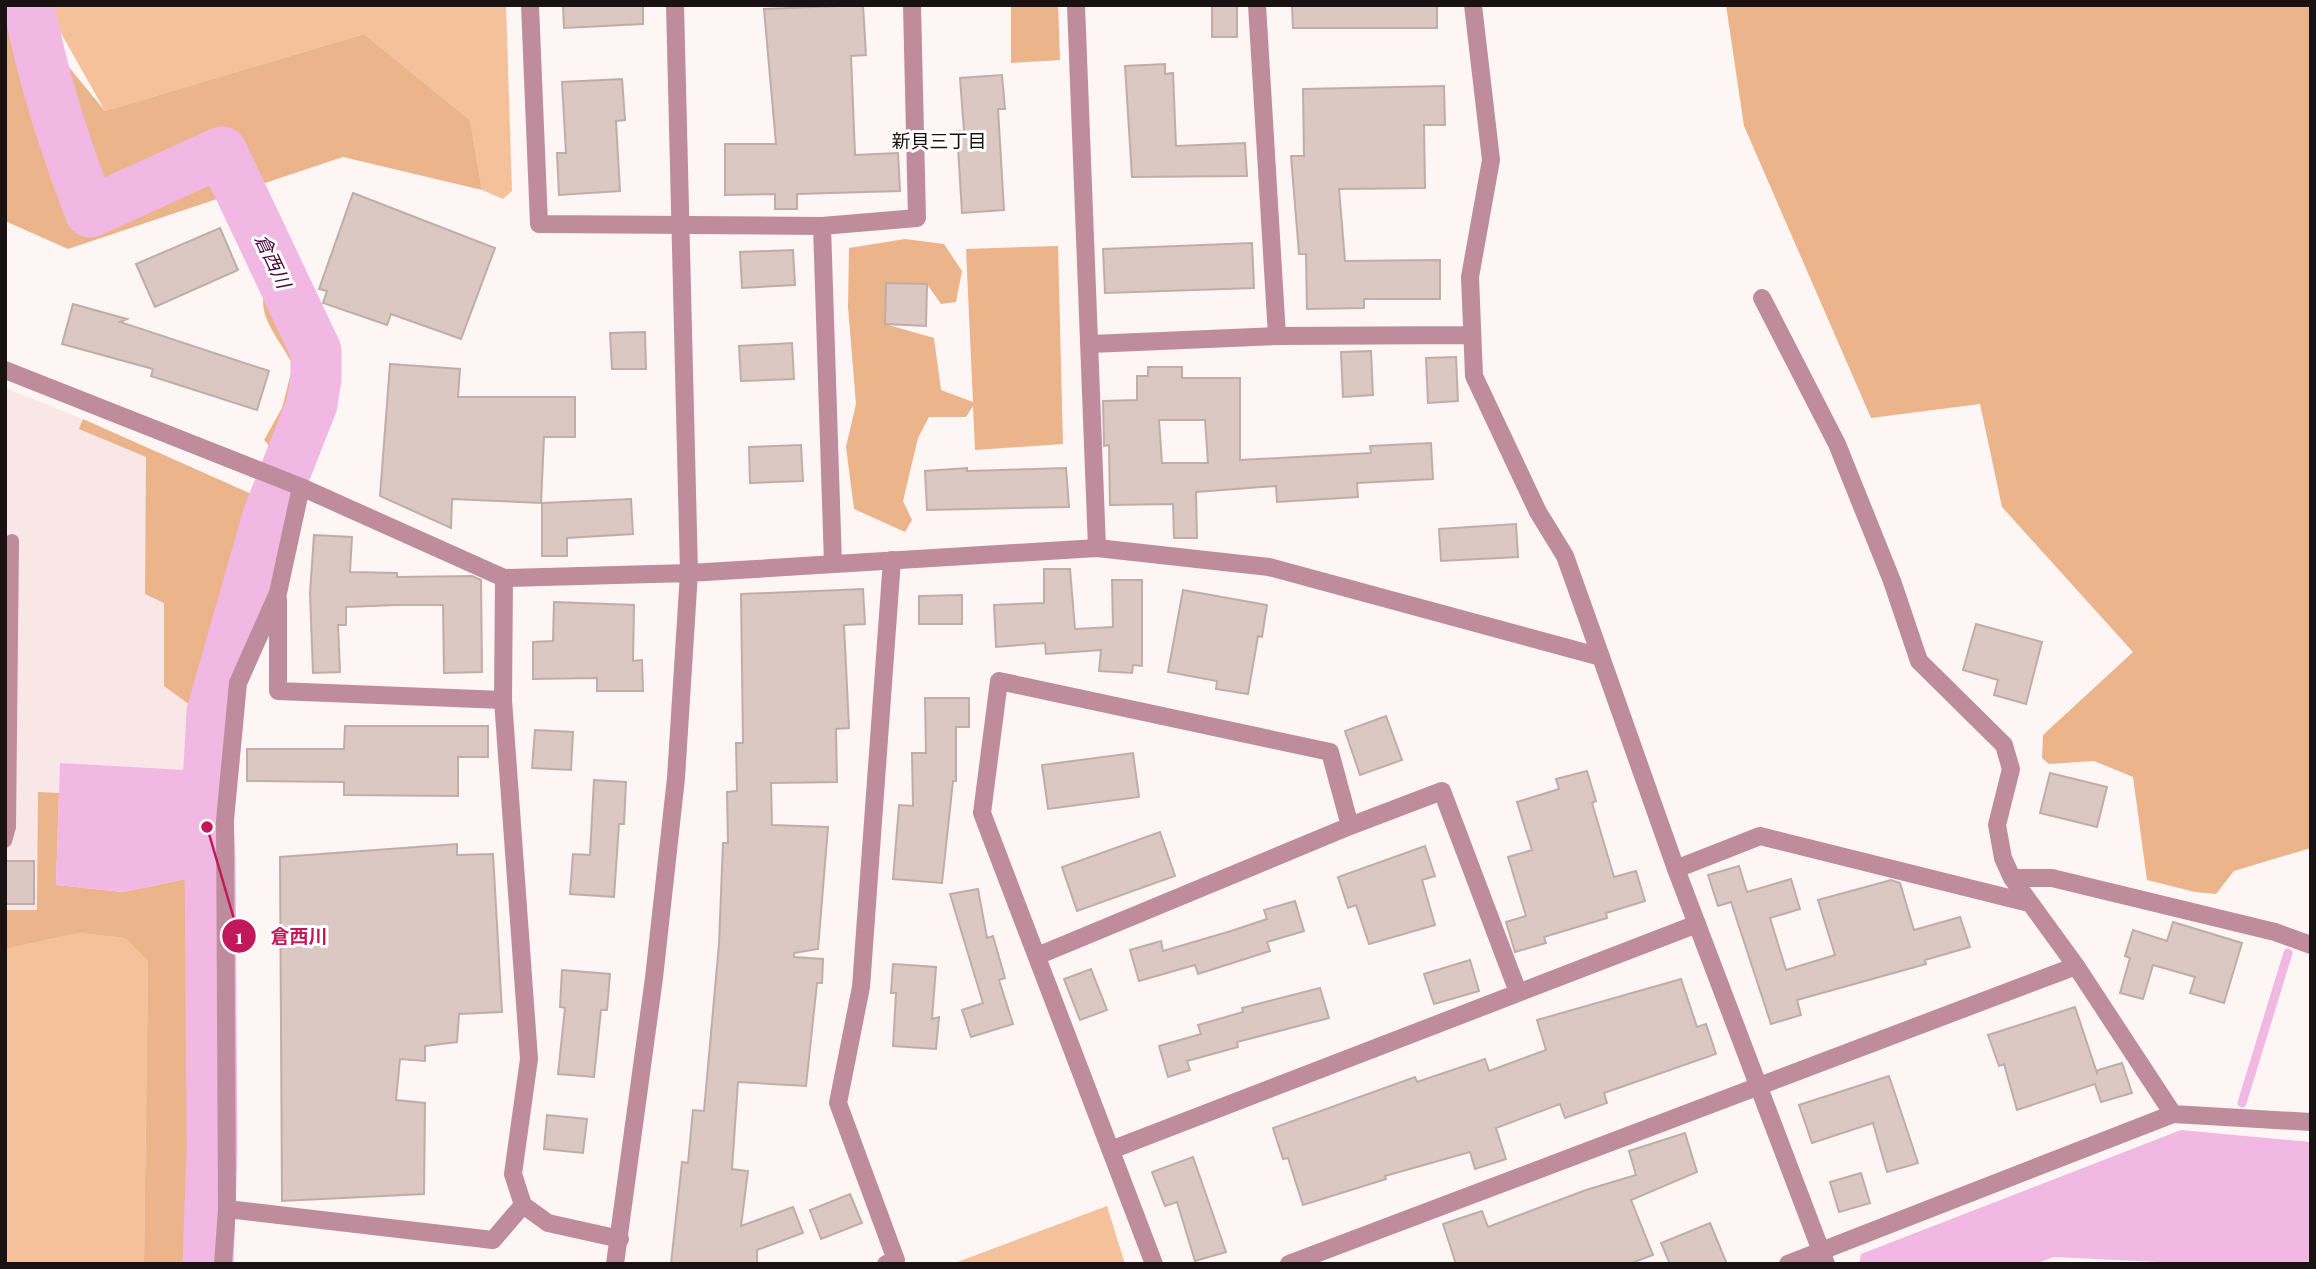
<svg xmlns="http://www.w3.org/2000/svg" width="2316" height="1269" font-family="'Playfair Display','Noto Sans JP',serif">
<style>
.built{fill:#f9e7e8}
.green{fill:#f5c19b}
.forest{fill:#ebb48a}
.water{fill:#f0b8e2}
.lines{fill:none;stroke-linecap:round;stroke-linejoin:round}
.stream{stroke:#f0b8e2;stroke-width:9}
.river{stroke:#f0b8e2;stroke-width:51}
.building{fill:#dbc8c2;stroke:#c0ada8;stroke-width:2;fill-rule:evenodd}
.service{stroke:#bf8c9e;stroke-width:14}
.minor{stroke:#bf8c9e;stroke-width:18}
.tertiary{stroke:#bf8c9e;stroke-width:18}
.labels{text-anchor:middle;stroke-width:6;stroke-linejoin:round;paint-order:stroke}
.neighbourhood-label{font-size:19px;fill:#191212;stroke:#fff}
.water-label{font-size:19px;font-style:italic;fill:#4b0940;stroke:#fff}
.leader{fill:none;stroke:#c2185b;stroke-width:2.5}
.callout-dot{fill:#c2185b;stroke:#fff;stroke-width:2.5}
.mark-label{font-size:21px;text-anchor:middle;font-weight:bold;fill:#fff}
.callout-label{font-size:19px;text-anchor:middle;font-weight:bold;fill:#c2185b;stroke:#fff;stroke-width:6;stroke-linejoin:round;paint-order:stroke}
</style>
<rect width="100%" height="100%" fill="#fef5f5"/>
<path class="built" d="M 5,388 L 83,419 L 265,500 L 225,632 L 205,716 L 196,1264 L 5,1264 Z"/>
<path class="green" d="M 45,5 L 506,5 L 512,191 L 503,199 L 482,190 L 470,120 L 364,34 L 105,111 Z
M 79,933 L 125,938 L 148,961 L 144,1264 L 5,1264 L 5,949 Z
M 1107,1206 L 1125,1264 L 952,1264 Z"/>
<path class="forest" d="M 5,5 L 18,5 L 105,111 L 364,34 L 470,120 L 482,190 L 343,157 L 68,249 L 5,221 Z
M 1011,5 L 1058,5 L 1060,60 L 1011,63 Z
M 1726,5 L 2311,5 L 2311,848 L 2234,871 L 2216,894 L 2195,892 L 2147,880 L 2133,777 L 2094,761 L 2049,764 L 2042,758 L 2043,735 L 2133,652 L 2002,507 L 1980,404 L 1871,418 L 1744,126 Z
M 905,239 L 944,244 L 962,271 L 956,302 L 941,304 L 927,284 L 885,324 L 934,338 L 941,390 L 973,402 L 966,249 L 1058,246 L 1063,444 L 975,450 L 973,406 L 966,417 L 929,417 L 918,438 L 903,501 L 912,520 L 905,532 L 854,509 L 846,447 L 856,404 L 848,307 L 849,248 Z
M 277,271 L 306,302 L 316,378 L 308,417 L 275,453 L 264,440 L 282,408 L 293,365 C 274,329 246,307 277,271 Z
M 83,419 L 265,500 L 225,632 L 205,716 L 164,686 L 164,603 L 145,594 L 146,457 L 79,429 Z
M 38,792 L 59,793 L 56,885 L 123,892 L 201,876 L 196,1264 L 144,1264 L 148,961 L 125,938 L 79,933 L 5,949 L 5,910 L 37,910 Z"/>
<path class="water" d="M 60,763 L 202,771 L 201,876 L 123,892 L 56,885 Z
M 2181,1130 L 2311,1142 L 2311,1264 L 2201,1264 L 2054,1257 L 2035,1264 L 1859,1264 L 1861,1254 Z"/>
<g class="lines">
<path class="stream" d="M 2242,1103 L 2288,953"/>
<path class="river" d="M 29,5 C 42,77 65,144 90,212 L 222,152 L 316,351 L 316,378 L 312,404 L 268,516 L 212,712 L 207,804 L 210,857 L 212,1151 L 208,1264"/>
</g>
<path class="building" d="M 563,5 L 643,5 L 643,24 L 564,28 Z
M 863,5 L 866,55 L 851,56 L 855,155 L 898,153 L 900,191 L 797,194 L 797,209 L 775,209 L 775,194 L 725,195 L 725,144 L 776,144 L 764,9 Z
M 1212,5 L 1237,5 L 1237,37 L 1212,37 Z
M 1292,5 L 1437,5 L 1437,28 L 1293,28 Z
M 1165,64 L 1165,74 L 1173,73 L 1176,146 L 1245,143 L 1247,176 L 1132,177 L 1125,66 Z
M 1002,75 L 1005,109 L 998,109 L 1004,210 L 962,213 L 957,131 L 964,131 L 960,78 Z
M 622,79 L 625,120 L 616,121 L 620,191 L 559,195 L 557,153 L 566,153 L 562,82 Z
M 1444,86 L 1445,125 L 1424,125 L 1425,188 L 1339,189 L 1345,261 L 1440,260 L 1440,299 L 1364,299 L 1364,308 L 1307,309 L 1306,254 L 1299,254 L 1291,156 L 1304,156 L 1303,89 Z
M 353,193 L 495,248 L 461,339 L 391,314 L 387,325 L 323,303 L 327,291 L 319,289 Z
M 220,228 L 238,270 L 155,307 L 136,264 Z
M 1252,243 L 1254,288 L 1105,293 L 1103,249 Z
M 793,250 L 795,285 L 742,288 L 740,252 Z
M 886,283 L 927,284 L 926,326 L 885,324 Z
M 73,304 L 127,319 L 120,322 L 269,371 L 257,410 L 151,376 L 153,369 L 62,344 Z
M 645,332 L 646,369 L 612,369 L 610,333 Z
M 792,343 L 794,379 L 741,381 L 739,346 Z
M 1371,351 L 1373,395 L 1343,397 L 1341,352 Z
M 1456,357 L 1458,401 L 1428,403 L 1426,358 Z
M 390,364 L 460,369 L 458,397 L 575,397 L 575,437 L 544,437 L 541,503 L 452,499 L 451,528 L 380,496 Z
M 1148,367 L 1182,367 L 1182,378 L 1240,378 L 1240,460 L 1371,453 L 1370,446 L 1431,443 L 1433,479 L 1357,483 L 1358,497 L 1277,502 L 1276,486 L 1196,492 L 1197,538 L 1174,538 L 1173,504 L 1110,505 L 1109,445 L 1104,446 L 1103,401 L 1137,400 L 1137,376 L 1148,376 ZM 1159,420 L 1205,420 L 1208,463 L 1162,463 Z
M 801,445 L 803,481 L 750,483 L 749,447 Z
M 967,468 L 967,471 L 1066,468 L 1069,507 L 927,510 L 925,471 Z
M 631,499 L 633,534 L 567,538 L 567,556 L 542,556 L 542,503 Z
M 1516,524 L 1518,557 L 1441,561 L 1439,529 Z
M 314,535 L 352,537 L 350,572 L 397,573 L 397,577 L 472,576 L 481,580 L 482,672 L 444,673 L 443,605 L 396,605 L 346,607 L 346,625 L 338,625 L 340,672 L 313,673 L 310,593 Z
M 1044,569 L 1070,569 L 1075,629 L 1113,627 L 1112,580 L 1142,580 L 1142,666 L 1133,665 L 1132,673 L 1099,671 L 1101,650 L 1046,654 L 1045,643 L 996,647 L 994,605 L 1044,603 Z
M 863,589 L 865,624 L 844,625 L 849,728 L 836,729 L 837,782 L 771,783 L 772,825 L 828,827 L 818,949 L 794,953 L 794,957 L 823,959 L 822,983 L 817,983 L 806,1086 L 738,1082 L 732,1169 L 748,1171 L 741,1226 L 793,1207 L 803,1233 L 757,1250 L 757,1264 L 671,1264 L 682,1162 L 688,1163 L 693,1110 L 704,1111 L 719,944 L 723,843 L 728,843 L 727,792 L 737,791 L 736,743 L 743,743 L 741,594 Z
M 1183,590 L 1267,605 L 1262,637 L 1258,636 L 1248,694 L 1216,689 L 1217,681 L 1168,672 Z
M 962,595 L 962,624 L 919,624 L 919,596 Z
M 554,602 L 634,605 L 633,661 L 642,660 L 643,691 L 597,691 L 597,678 L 533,679 L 533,642 L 553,641 Z
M 1976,624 L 2042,642 L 2026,704 L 1994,695 L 1998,680 L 1963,670 Z
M 925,698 L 969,698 L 969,727 L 956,727 L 956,781 L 953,781 L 942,883 L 893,879 L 899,805 L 913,806 L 912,753 L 926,753 Z
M 1386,716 L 1402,760 L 1360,775 L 1345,731 Z
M 345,726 L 488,726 L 488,757 L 458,757 L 458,796 L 344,795 L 344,782 L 247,781 L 247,749 L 344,749 Z
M 535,730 L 573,732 L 571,770 L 532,768 Z
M 1133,753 L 1139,797 L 1048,809 L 1042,765 Z
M 1587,771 L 1596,801 L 1592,803 L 1614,877 L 1636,871 L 1645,901 L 1606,913 L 1607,918 L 1544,937 L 1546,943 L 1515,952 L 1506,922 L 1526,916 L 1508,857 L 1532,850 L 1517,802 L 1559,789 L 1556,779 Z
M 2050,773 L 2107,787 L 2097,827 L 2040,813 Z
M 594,780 L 626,782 L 624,824 L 619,824 L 614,897 L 570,894 L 573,854 L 590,855 Z
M 1160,832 L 1175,876 L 1077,911 L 1062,867 Z
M 457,844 L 457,855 L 493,854 L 502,1012 L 459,1014 L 457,1042 L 425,1046 L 425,1061 L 400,1059 L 396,1100 L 425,1103 L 424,1194 L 282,1201 L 280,857 Z
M 1425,846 L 1435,876 L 1422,880 L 1435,925 L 1369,944 L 1356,905 L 1348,908 L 1338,877 Z
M 5,861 L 34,861 L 34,904 L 5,904 Z
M 1739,866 L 1747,892 L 1791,879 L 1800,909 L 1770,918 L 1786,970 L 1835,955 L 1818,900 L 1891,880 L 1900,883 L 1914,930 L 1960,917 L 1970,947 L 1925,960 L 1926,964 L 1797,1000 L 1801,1015 L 1771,1024 L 1731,902 L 1718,906 L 1708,875 Z
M 978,889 L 987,938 L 993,936 L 1005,978 L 999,980 L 1013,1024 L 971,1037 L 962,1010 L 983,1003 L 950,894 Z
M 1295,901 L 1304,931 L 1267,942 L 1270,951 L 1198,974 L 1195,965 L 1139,981 L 1130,950 L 1161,941 L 1163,951 L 1231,931 L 1267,919 L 1264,910 Z
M 2173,922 L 2242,943 L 2224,1003 L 2190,993 L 2195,977 L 2153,965 L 2143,999 L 2120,993 L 2130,958 L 2125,956 L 2133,930 L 2167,941 Z
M 1470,960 L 1479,991 L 1434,1004 L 1424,974 Z
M 893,964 L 936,967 L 932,1019 L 939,1017 L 936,1049 L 893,1046 L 896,993 L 891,993 Z
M 1091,969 L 1107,1010 L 1080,1020 L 1064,979 Z
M 562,970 L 610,974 L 607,1010 L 601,1010 L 594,1077 L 558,1074 L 565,1008 L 560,1007 Z
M 1681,979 L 1697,1027 L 1706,1024 L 1716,1054 L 1604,1093 L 1607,1103 L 1565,1118 L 1560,1104 L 1496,1128 L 1506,1159 L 1475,1169 L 1470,1152 L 1385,1176 L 1386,1179 L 1303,1205 L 1288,1158 L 1283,1159 L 1273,1128 L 1415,1077 L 1417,1082 L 1485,1059 L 1489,1071 L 1546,1050 L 1537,1020 Z
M 1320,988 L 1329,1018 L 1237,1042 L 1238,1047 L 1187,1061 L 1190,1070 L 1168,1077 L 1159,1046 L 1201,1034 L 1198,1025 L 1243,1012 L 1242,1008 Z
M 2075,1007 L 2097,1073 L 2098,1070 L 2122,1063 L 2132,1093 L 2101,1102 L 2095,1084 L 2017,1110 L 2004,1064 L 1999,1066 L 1988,1035 Z
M 1889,1076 L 1918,1163 L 1887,1172 L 1873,1123 L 1812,1143 L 1799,1105 Z
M 547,1115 L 587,1119 L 583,1153 L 544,1149 Z
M 1685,1133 L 1697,1172 L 1631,1200 L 1653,1255 L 1629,1264 L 1456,1264 L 1443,1224 L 1482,1211 L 1488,1227 L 1586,1190 L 1636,1175 L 1629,1151 Z
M 1193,1157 L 1226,1252 L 1195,1261 L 1177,1202 L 1165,1206 L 1152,1172 Z
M 1861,1173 L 1870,1203 L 1839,1212 L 1830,1182 Z
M 850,1194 L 862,1223 L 821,1239 L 810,1210 Z
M 1710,1223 L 1727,1264 L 1670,1264 L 1661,1243 Z"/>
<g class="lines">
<path class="service" d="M 5,841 L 9,827 L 12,541"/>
<path class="minor" d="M 530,5 L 539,224 L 822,226 L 917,218 L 912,5
M 1076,5 L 1097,548
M 1257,5 L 1277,336
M 1473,5 L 1491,160 L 1470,277 L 1474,376 L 1538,512 L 1565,556 L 1601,657
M 822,226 L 833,564
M 1762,298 L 1837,444 L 1892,581 L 1919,661 L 2004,745 L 2011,769 L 1997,825 L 2003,858 L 2012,878 L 2076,966 L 2173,1114
M 1091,344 L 1277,336 L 1471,335
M 504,578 L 503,700 L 529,1059 L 513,1174 L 523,1205 L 548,1223 L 620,1239
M 278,600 L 278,691 L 503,700
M 1676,869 L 1760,836 L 2029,903
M 2012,878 L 2052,878 L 2275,932 L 2311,945
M 1037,956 L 1350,826 L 1442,791 L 1518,992
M 1111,1150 L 1697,924
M 227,1209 L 493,1240 L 523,1205
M 223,1264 L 227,1209 L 225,820 L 238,683 L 278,593 L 301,487
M 886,1264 L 896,1260 L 838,1103 L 861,987 L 892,560
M 1154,1264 L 982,813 L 999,681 L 1330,752 L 1350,826
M 1289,1264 L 2076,966
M 1788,1264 L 2173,1114 L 2311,1122"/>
<path class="tertiary" d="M 5,370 L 301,487 L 504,578 L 689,573 L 1097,548 L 1269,567 L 1601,657 L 1676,869 L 1826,1264
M 615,1264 L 654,978 L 676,778 L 689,573 L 675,5"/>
</g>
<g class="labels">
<g class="neighbourhood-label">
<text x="939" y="148">新貝三丁目</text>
</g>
<g class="water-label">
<text transform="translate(273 261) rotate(65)" y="7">倉西川</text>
</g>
</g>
<path class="leader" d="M207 827L239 936"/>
<g class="callout-dot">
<circle cx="207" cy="827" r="7"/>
<circle cx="239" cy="936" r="18"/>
</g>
<g class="mark-label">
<text x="239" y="944">1</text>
</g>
<g class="callout-label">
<text x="299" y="943">倉西川</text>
</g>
<rect width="2316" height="1269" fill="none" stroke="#191212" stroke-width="14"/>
</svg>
